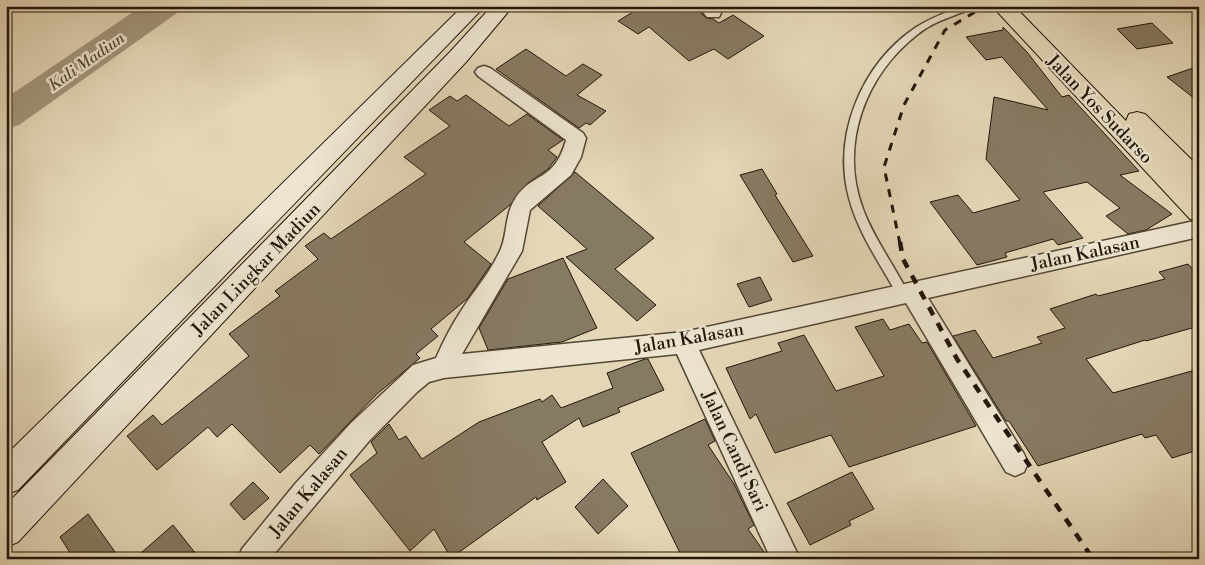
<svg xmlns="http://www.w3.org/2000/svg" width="1205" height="565" font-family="'Libre Bodoni',serif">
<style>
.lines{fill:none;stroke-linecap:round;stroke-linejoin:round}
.river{fill:#a2957c;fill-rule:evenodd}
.building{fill:#877a63;stroke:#221609}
.lane-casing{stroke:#524634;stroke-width:3}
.street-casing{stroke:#524634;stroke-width:3}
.secondary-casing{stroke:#221609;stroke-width:2}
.highway-casing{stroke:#221609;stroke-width:2}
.lane{fill:#ede5d0;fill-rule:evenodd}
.street{fill:#ede5d0;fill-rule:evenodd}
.secondary{fill:#ede5d0;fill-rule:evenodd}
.highway{fill:#e4d7b7;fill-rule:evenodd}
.rail-far1{stroke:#221609;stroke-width:3;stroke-dasharray:8 8;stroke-linecap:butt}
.rail{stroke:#221609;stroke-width:4.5;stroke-dasharray:9 9;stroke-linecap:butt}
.labels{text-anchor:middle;stroke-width:4.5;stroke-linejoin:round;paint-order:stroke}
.far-water-label{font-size:16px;font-style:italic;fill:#554937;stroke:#ede5d0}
.street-label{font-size:18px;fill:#221609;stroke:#ede5d0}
</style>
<rect width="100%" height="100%" fill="#e4d7b7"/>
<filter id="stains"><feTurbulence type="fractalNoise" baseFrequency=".004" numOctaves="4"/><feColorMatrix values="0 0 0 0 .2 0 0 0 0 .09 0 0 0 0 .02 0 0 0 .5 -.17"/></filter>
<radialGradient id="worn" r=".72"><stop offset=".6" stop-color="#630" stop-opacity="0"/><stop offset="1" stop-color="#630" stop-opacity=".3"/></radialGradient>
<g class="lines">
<path class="river" d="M 142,6 L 181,6 L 177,13 L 19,125 L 6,129 L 6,98 Z"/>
</g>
<path class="building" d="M 643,6 L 684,6 L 690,10 L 695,7 L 706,18 L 713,19 L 719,23 L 733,15 L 764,36 L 728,59 L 714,49 L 689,61 L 649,27 L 638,34 L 618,21 Z
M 1152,23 L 1173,43 L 1137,49 L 1117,29 Z
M 1003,27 L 1027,52 L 1062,97 L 1069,95 L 1139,171 L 1120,175 L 1172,214 L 1146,230 L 1128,234 L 1106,216 L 1120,208 L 1087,182 L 1043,192 L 1083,238 L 1058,245 L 1053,239 L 1005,253 L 1007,257 L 977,265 L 930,202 L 958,195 L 973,213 L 1020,200 L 986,159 L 994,97 L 1048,110 L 1002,57 L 986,60 L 966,37 L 1003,30 Z
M 526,49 L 566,76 L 583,64 L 602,75 L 577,95 L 606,111 L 590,125 L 586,123 L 579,128 L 496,69 Z
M 1199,66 L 1199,102 L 1167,77 Z
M 466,95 L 509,126 L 527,114 L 563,140 L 548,150 L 557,157 L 548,169 L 528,183 L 510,205 L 464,242 L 491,264 L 468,298 L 431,329 L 438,336 L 416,354 L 420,358 L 377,394 L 319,454 L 310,445 L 280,473 L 232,424 L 217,437 L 208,427 L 157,470 L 127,436 L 153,415 L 162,425 L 249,356 L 229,334 L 280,296 L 275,291 L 318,259 L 305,246 L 324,233 L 331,239 L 426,174 L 404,157 L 450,126 L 429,110 L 450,96 L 457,101 Z
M 762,169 L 777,194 L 775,195 L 813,256 L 793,262 L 740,175 Z
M 575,172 L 654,238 L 615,269 L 656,305 L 637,321 L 566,257 L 587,249 L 538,206 Z
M 563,258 L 597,328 L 562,342 L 488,350 L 479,328 L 508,279 Z
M 1188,264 L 1199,276 L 1199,326 L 1146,341 L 1145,340 L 1086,359 L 1113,393 L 1199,369 L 1198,450 L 1172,458 L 1156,435 L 1145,438 L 1142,434 L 1038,466 L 1009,421 L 1006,421 L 953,336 L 975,330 L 993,358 L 1042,343 L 1037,337 L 1065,328 L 1050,309 L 1096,294 L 1098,296 L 1165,279 L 1159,272 Z
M 760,277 L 772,300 L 749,307 L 737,284 Z
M 883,319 L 890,330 L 909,324 L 922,343 L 927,342 L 976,426 L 849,467 L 831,435 L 775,453 L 756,414 L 750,419 L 726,368 L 782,351 L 778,343 L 804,335 L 836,391 L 884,376 L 855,327 Z
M 645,359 L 648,359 L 664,390 L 618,408 L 620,412 L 583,427 L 579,418 L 542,442 L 566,482 L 537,500 L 536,497 L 451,558 L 434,529 L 410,551 L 350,475 L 377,453 L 371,442 L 389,424 L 399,440 L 406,436 L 422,459 L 479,422 L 540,399 L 542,402 L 552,395 L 561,408 L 613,388 L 607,373 Z
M 705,419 L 715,441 L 708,445 L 734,484 L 754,525 L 748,529 L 769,559 L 683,559 L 631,453 Z
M 852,472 L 874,509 L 849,521 L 851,525 L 810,545 L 787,503 Z
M 603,479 L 628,506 L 598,534 L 575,507 Z
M 253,482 L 269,498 L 244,520 L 230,504 Z
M 88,514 L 120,559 L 74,559 L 60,537 Z
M 173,525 L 200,559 L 134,559 Z"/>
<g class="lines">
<g class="lane-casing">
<path id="lane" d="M 963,6 L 976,6 C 970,11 962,12 955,15 C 942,20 929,25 918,34 C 865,75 839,145 863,209 C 874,239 894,265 908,293 L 906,296 L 902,298 L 898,296 C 881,265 858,233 849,198 C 832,135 862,64 915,28 C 930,18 947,12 963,6 Z"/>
</g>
<g class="street-casing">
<path id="street" d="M 698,6 L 716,6 L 721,13 L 719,17 L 707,17 Z
M 484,66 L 490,68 L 583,133 L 586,138 L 581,157 L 571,175 L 530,210 L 522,251 L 462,354 L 684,332 L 1199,220 L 1199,237 L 928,298 L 1024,454 L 1028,463 L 1024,472 L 1015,476 L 1006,472 L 906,303 L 699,350 L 800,559 L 771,559 L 677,354 L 444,378 L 429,382 L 417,392 L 369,441 L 270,559 L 238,559 L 242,549 L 295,484 L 351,423 L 413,365 L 436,358 C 443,342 451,326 461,311 C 473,292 489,274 499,253 C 508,236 504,216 515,199 C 533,171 554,183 566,140 L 478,76 L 475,72 L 478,68 Z"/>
</g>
<g class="secondary-casing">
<path id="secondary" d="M 463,6 L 485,6 L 18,490 L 6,494 L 6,455 Z
M 492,6 L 513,6 L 466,62 L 18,542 L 6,547 L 6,505 L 450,52 Z"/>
</g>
<g class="highway-casing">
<path id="highway" d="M 992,6 L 1014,6 L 1126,121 L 1129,114 L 1137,112 L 1145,114 L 1199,167 L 1199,192 L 1194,191 L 1199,195 L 1199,222 L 1190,219 Z"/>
</g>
<use href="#lane" class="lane"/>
<use href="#street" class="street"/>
<use href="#secondary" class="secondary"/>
<use href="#highway" class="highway"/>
<path class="rail-far1" d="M 900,244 L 884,167 L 904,105 L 945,30 L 985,6"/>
<path class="rail" d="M 900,242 L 903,259 L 957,359 L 1093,559"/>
</g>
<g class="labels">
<g class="far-water-label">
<text transform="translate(86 61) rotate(-35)" y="6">Kali Madiun</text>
</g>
<g class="street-label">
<text transform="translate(1100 109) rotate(46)" y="6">Jalan Yos Sudarso</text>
<text transform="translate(1085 253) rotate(-12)" y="6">Jalan Kalasan</text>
<text transform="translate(256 269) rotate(-46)" y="6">Jalan Lingkar Madiun</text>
<text transform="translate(689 338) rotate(-10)" y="6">Jalan Kalasan</text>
<text transform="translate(735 451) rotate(65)" y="6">Jalan Candi Sari</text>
<text transform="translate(308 492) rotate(-50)" y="6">Jalan Kalasan</text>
</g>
</g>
<rect width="1205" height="565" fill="none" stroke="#e4d7b7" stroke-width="25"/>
<rect x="8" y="8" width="1190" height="550" fill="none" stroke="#221609" stroke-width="2.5"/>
<rect x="12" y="12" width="1180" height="540" fill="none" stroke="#221609"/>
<rect width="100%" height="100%" filter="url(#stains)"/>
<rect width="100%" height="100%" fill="url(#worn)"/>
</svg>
